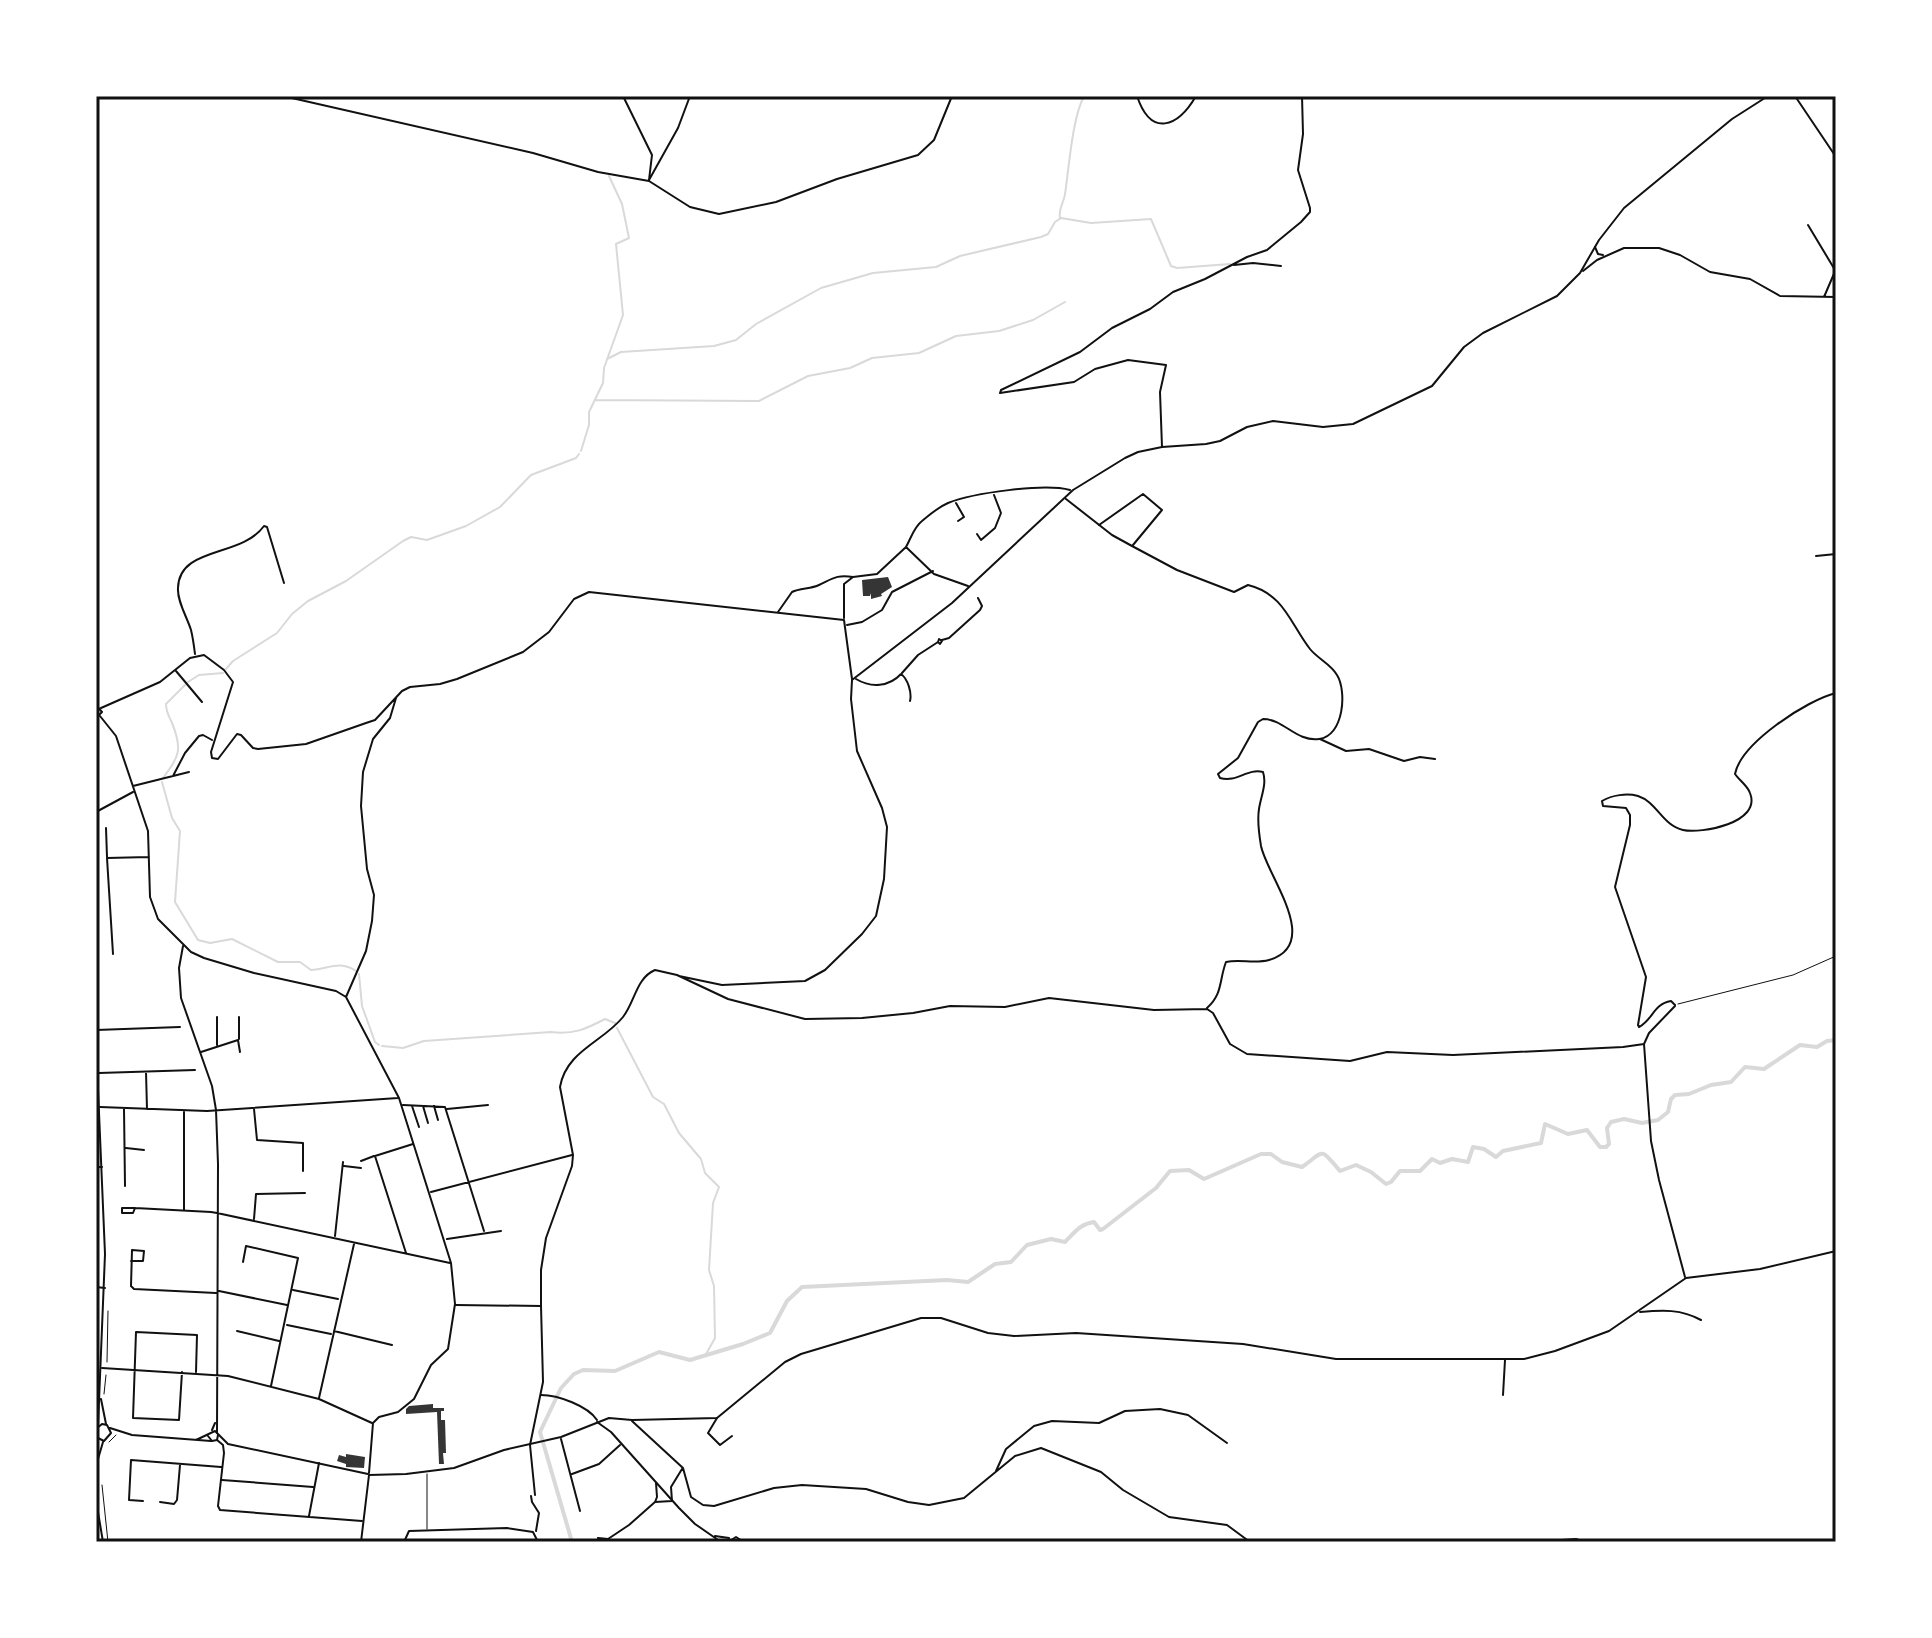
<svg xmlns="http://www.w3.org/2000/svg" width="1932" height="1638" font-family="Rubik,sans-serif">
<style>
.lines{fill:none;stroke-linecap:round;stroke-linejoin:round}
.stream{stroke:#d9d9d9;stroke-width:2}
.canal{stroke:#d9d9d9;stroke-width:4}
.building{fill:#353535}
.path{stroke:#111;stroke-width:1}
.pedestrian{stroke:#111;stroke-width:1}
.minor{stroke:#111;stroke-width:2}
.tertiary{stroke:#111;stroke-width:2}
.secondary{stroke:#111;stroke-width:2}
.neatline{fill:none;stroke:#111;stroke-width:3}
</style>
<rect width="100%" height="100%" fill="#fff"/>
<g class="lines">
<path class="stream" d="M 1060,218 C 1058,208 1064,203 1065,194 C 1069,168 1072,119 1084,96
M 607,359 L 621,352 L 714,346 L 736,340 L 756,324 L 821,288 L 873,273 L 936,267 L 960,256 L 1041,237 L 1048,234 L 1055,222 L 1061,218 L 1091,223 L 1151,219 L 1171,266 L 1177,268 L 1230,264
M 595,400 L 759,401 L 808,376 L 850,368 L 872,358 L 919,353 L 956,336 L 999,331 L 1033,320 L 1065,302
M 581,451 L 589,425 L 589,412 L 603,383 L 604,368 L 623,315 L 616,244 L 629,238 L 622,204 L 609,176
M 226,669 L 233,661 L 277,633 L 292,614 L 308,601 L 346,581 L 403,541 L 411,537 L 427,540 L 466,526 L 500,507 L 531,475 L 576,458 L 579,454
M 188,682 L 199,675 L 223,673
M 163,778 C 179,756 183,750 172,723 C 169,716 166,712 166,704 L 185,685
M 162,782 L 172,818 L 180,831 L 175,902 L 198,940 L 210,943 L 232,939 L 278,962 L 300,962 L 311,970 C 329,969 339,960 356,971
M 359,974 L 362,1006 L 375,1042 L 379,1045
M 617,1028 L 653,1097 L 664,1104 L 679,1133 L 701,1159 L 705,1173 L 719,1187 L 713,1203 L 709,1270 L 714,1286 L 715,1338 L 705,1356
M 382,1046 L 403,1048 L 424,1041 L 551,1032 C 573,1035 586,1029 605,1019 L 615,1023"/>
<path class="canal" d="M 572,1542 L 540,1432 L 561,1388 L 574,1374 L 583,1370 L 615,1371 L 659,1352 L 690,1360 L 743,1344 L 770,1333 L 787,1301 L 802,1287 L 947,1280 L 968,1282 L 995,1264 L 1011,1262 L 1027,1245 L 1051,1239 L 1065,1242 C 1075,1232 1080,1224 1094,1222 L 1100,1230 L 1103,1229 L 1156,1188 L 1170,1171 L 1189,1170 L 1204,1179 L 1261,1154 L 1271,1154 L 1282,1162 L 1302,1167 C 1325,1151 1319,1146 1340,1171 L 1356,1165 L 1371,1172 L 1386,1184 L 1391,1182 L 1400,1171 L 1420,1171 L 1432,1159 L 1440,1163 L 1452,1159 L 1468,1162 L 1473,1147 L 1484,1149 L 1496,1157 L 1503,1151 L 1541,1143 L 1545,1124 L 1568,1134 L 1587,1130 L 1600,1147 L 1606,1147 L 1609,1144 L 1607,1128 L 1611,1122 L 1624,1119 L 1642,1123 L 1658,1120 L 1668,1112 L 1671,1099 L 1675,1095 L 1689,1094 L 1711,1085 L 1731,1082 L 1745,1067 L 1764,1069 L 1800,1045 L 1817,1047 L 1827,1041 L 1836,1040"/>
</g>
<path class="building" d="M 888,577 L 892,587 L 881,594 L 882,596 L 871,599 L 871,593 L 870,596 L 863,596 L 862,580 Z
M 433,1404 L 433,1408 L 444,1408 L 444,1411 L 441,1411 L 441,1420 L 445,1420 L 446,1453 L 443,1453 L 444,1464 L 439,1464 L 437,1412 L 406,1414 L 406,1409 L 409,1406 Z
M 346,1454 L 365,1457 L 364,1468 L 346,1467 L 346,1464 L 337,1461 L 339,1455 L 346,1457 Z"/>
<g class="lines">
<path class="path" d="M 1678,1004 L 1793,975 L 1836,956
M 107,1362 L 108,1311
M 104,1394 L 106,1375
M 109,1442 L 116,1435
M 102,1485 L 108,1542"/>
<path class="pedestrian" d="M 427,1474 L 427,1529"/>
<path class="minor" d="M 283,96 L 533,153 L 598,172 L 649,181 L 690,207 L 719,214 L 776,202 L 837,179 L 918,155 L 934,140 L 952,96
M 623,96 L 652,155 L 649,180
M 1137,96 C 1151,138 1178,127 1196,96
M 1795,96 L 1836,157
M 649,180 L 678,128 L 690,96
M 1808,225 L 1835,270
M 1595,247 L 1598,254 L 1603,255
M 1234,265 L 1253,263 L 1281,266
M 1583,271 L 1597,260 L 1624,248 L 1659,248 L 1680,255 L 1710,272 L 1750,279 L 1780,296 L 1836,297
M 1824,297 L 1836,269
M 1162,447 L 1160,392 L 1166,365 L 1128,360 L 1095,369 L 1074,382 L 1000,393 L 1001,390 L 1080,352 L 1112,328 L 1150,309 L 1173,292 L 1205,279 L 1247,257 L 1267,250 L 1301,222 L 1310,212 L 1310,208 L 1298,170 L 1303,134 L 1302,96
M 956,503 L 964,517 L 958,521
M 1099,525 L 1143,494 L 1162,510 L 1133,545
M 977,534 L 981,540 L 995,528 L 1001,513 L 994,495
M 906,547 C 911,538 914,527 922,521 C 929,515 939,507 948,503 C 973,493 1044,483 1070,490
M 1816,556 L 1836,554
M 778,612 L 792,592 C 800,588 811,589 819,585 C 832,579 837,574 853,577
M 844,618 L 844,584 L 853,577 L 877,574 L 906,547 L 934,574 L 968,586
M 847,625 L 862,622 L 882,610 L 892,592 L 933,571
M 939,639 L 942,641 L 940,644 L 938,642 Z
M 942,640 L 949,638 L 980,610 L 982,606 L 978,598
M 195,654 C 194,646 193,638 191,630 C 187,617 177,601 178,588 C 179,546 241,558 264,526 L 267,527 L 284,583
M 176,671 L 202,702
M 902,673 L 918,655 L 938,642
M 856,679 C 871,688 889,687 901,674 C 908,679 912,693 910,701
M 101,708 L 160,682 L 190,658 L 204,655 L 224,670 L 233,682 L 211,752 L 212,758 L 218,759 L 237,734 L 241,735 L 253,748 L 258,749 L 306,744 L 366,723 L 375,720 L 402,691 L 410,687 L 440,684 L 457,679 L 523,652 L 549,632 L 574,599 L 589,592 L 844,620 L 852,679
M 100,716 L 116,736 L 148,831 L 150,897 L 158,919 L 191,952 L 204,958 L 254,973 L 336,991 L 346,997 L 399,1098 L 451,1263 L 455,1304 L 448,1349 L 431,1365 L 414,1399 L 398,1412 L 379,1417 L 373,1423 L 369,1473
M 1320,739 L 1346,751 L 1369,749 L 1404,761 L 1420,757 L 1435,759
M 173,776 L 185,753 L 199,736 L 203,735 L 212,740
M 133,786 L 189,772
M 96,812 L 133,792
M 106,828 L 107,857
M 183,946 L 179,968 L 181,998 L 212,1086 L 216,1110 L 218,1164 L 217,1433
M 113,954 L 107,858 L 149,857
M 346,997 L 366,951 L 372,921 L 374,895 L 367,869 L 361,806 L 363,772 L 373,739 L 390,718 L 396,698
M 1675,1005 L 1671,1001 C 1653,1004 1653,1020 1639,1027 L 1638,1025 L 1646,977 L 1615,887 L 1630,825 L 1630,815 L 1626,808 L 1603,806 L 1602,801 C 1612,795 1627,793 1638,796 C 1657,802 1662,825 1683,830 C 1701,834 1762,823 1750,793 C 1748,786 1739,780 1735,774 C 1741,743 1807,700 1836,693
M 96,1030 L 180,1027
M 239,1039 L 239,1017
M 217,1045 L 217,1017
M 201,1052 L 238,1040 L 240,1052
M 146,1072 L 147,1109
M 99,1073 L 195,1070
M 403,1105 L 445,1107 L 484,1231
M 412,1106 L 419,1127
M 423,1106 L 428,1123
M 434,1106 L 438,1120
M 100,1107 L 207,1111 L 398,1098
M 124,1109 L 125,1186
M 254,1109 L 257,1140 L 303,1143 L 303,1171
M 447,1109 L 488,1105
M 184,1112 L 184,1210
M 126,1148 L 144,1150
M 361,1161 L 374,1156
M 344,1166 L 361,1168
M 96,1167 L 102,1167
M 431,1192 L 572,1155
M 135,1208 L 133,1213 L 122,1213 L 122,1208 L 135,1208 L 211,1212 L 217,1213 L 450,1263
M 254,1219 L 256,1194 L 305,1193
M 335,1236 L 343,1162
M 447,1239 L 501,1231
M 406,1253 L 375,1156 L 413,1144
M 131,1261 L 143,1261 L 144,1251 L 132,1250 L 131,1286 L 134,1289 L 216,1293
M 243,1262 L 246,1246 L 298,1258 L 271,1386
M 96,1287 L 105,1288
M 293,1290 L 338,1299
M 219,1291 L 287,1305
M 456,1305 L 541,1306
M 1640,1312 C 1663,1310 1681,1309 1701,1320
M 287,1325 L 331,1334
M 237,1331 L 279,1341
M 334,1331 L 392,1345
M 102,1368 L 228,1376 L 319,1399 L 372,1423
M 182,1372 L 179,1420 L 133,1418 L 136,1332 L 197,1335 L 196,1372
M 541,1395 C 558,1395 588,1406 597,1420
M 1503,1395 L 1505,1360
M 319,1398 L 354,1244
M 717,1418 L 708,1433 L 720,1445 L 732,1436
M 632,1421 L 683,1468 L 691,1497 L 703,1505 L 714,1506 L 774,1488 L 802,1485 L 866,1489 L 908,1502 L 929,1505 L 964,1498 L 1015,1456 L 1041,1448 L 1101,1472 L 1123,1490 L 1169,1517 L 1227,1525 L 1250,1542
M 212,1430 L 215,1423
M 561,1439 L 580,1511
M 217,1440 L 223,1445 L 224,1453 L 218,1506 L 220,1510 L 362,1521
M 530,1445 L 535,1495
M 996,1471 L 1006,1449 L 1034,1426 L 1052,1421 L 1099,1423 L 1125,1411 L 1160,1409 L 1188,1415 L 1227,1443
M 572,1474 L 599,1464 L 620,1445
M 222,1480 L 313,1487
M 531,1496 L 532,1502 L 539,1513 L 536,1531
M 143,1501 L 129,1500 L 131,1460 L 221,1467
M 160,1502 L 174,1504 L 177,1500 L 180,1465
M 655,1502 L 672,1501 L 671,1487 L 682,1469
M 309,1516 L 319,1463
M 404,1542 L 409,1531 L 507,1528 L 533,1532 L 538,1542
M 600,1542 L 598,1538 L 608,1539 L 629,1525 L 655,1502 L 657,1497 L 656,1483
M 1531,1542 L 1576,1539 L 1585,1542"/>
<path class="tertiary" d="M 1066,499 L 1112,535 L 1132,546 L 1177,570 L 1234,592 L 1248,585 C 1284,594 1290,623 1310,649 C 1318,659 1331,664 1337,675 C 1347,691 1344,736 1319,739 C 1296,742 1284,719 1263,719 L 1258,722 L 1238,758 L 1218,774 L 1220,778 C 1237,783 1247,768 1263,772 C 1267,784 1261,796 1259,809 C 1257,821 1259,834 1261,846 C 1267,876 1323,944 1269,960 C 1255,964 1240,959 1226,962 C 1219,980 1223,994 1207,1008
M 96,705 L 102,712 L 96,718
M 679,976 L 722,985 L 805,981 L 825,970 L 862,934 L 876,916 L 884,879 L 887,827 L 882,808 L 857,751 L 851,699 L 852,680 L 952,603 L 1073,490 L 1125,458 L 1138,452 L 1162,447 L 1206,444 L 1220,441 L 1247,427 L 1273,421 L 1323,427 L 1353,424 L 1432,386 L 1464,347 L 1483,333 L 1557,296 L 1580,273 L 1599,240 L 1624,208 L 1732,119 L 1768,96
M 1675,1006 L 1649,1033 L 1644,1044 L 1651,1141 L 1659,1180 L 1685,1277
M 96,1042 L 105,1254 L 98,1426
M 101,1399 L 106,1424
M 597,1422 L 611,1432 L 679,1508 L 695,1524 L 721,1542
M 110,1428 L 132,1435 L 211,1441
M 96,1429 L 102,1424 L 107,1425 L 111,1433 L 104,1441 L 96,1437
M 208,1436 L 212,1441 L 217,1440 L 218,1435
M 96,1437 L 97,1506 L 103,1542
M 196,1440 L 215,1431 L 228,1444 L 368,1474
M 530,1445 L 543,1382 L 541,1306 L 541,1270 L 546,1238 L 572,1166 L 573,1155 L 560,1087 C 566,1051 603,1042 623,1017 C 635,1002 636,978 655,970 L 677,975 L 728,999 L 805,1019 L 862,1018 L 913,1013 L 950,1006 L 1005,1007 L 1049,998 L 1154,1010 L 1207,1009 L 1213,1013 L 1230,1044 L 1247,1054 L 1350,1061 L 1387,1052 L 1453,1055 L 1623,1047 L 1644,1044
M 98,1459 L 103,1442
M 715,1536 L 729,1538
M 728,1542 L 736,1537 L 744,1542"/>
<path class="secondary" d="M 361,1542 L 369,1475 L 406,1474 L 454,1468 L 504,1450 L 561,1437 L 609,1418 L 632,1420 L 717,1418 L 785,1362 L 801,1354 L 921,1318 L 941,1318 L 988,1333 L 1014,1336 L 1076,1333 L 1243,1344 L 1336,1359 L 1524,1359 L 1555,1351 L 1609,1331 L 1686,1278 L 1760,1269 L 1836,1251"/>
</g>
<rect width="1932" height="1638" fill="none" stroke="#ffffff" stroke-width="196"/>
<rect x="98" y="98" width="1736" height="1442" class="neatline"/>
</svg>
